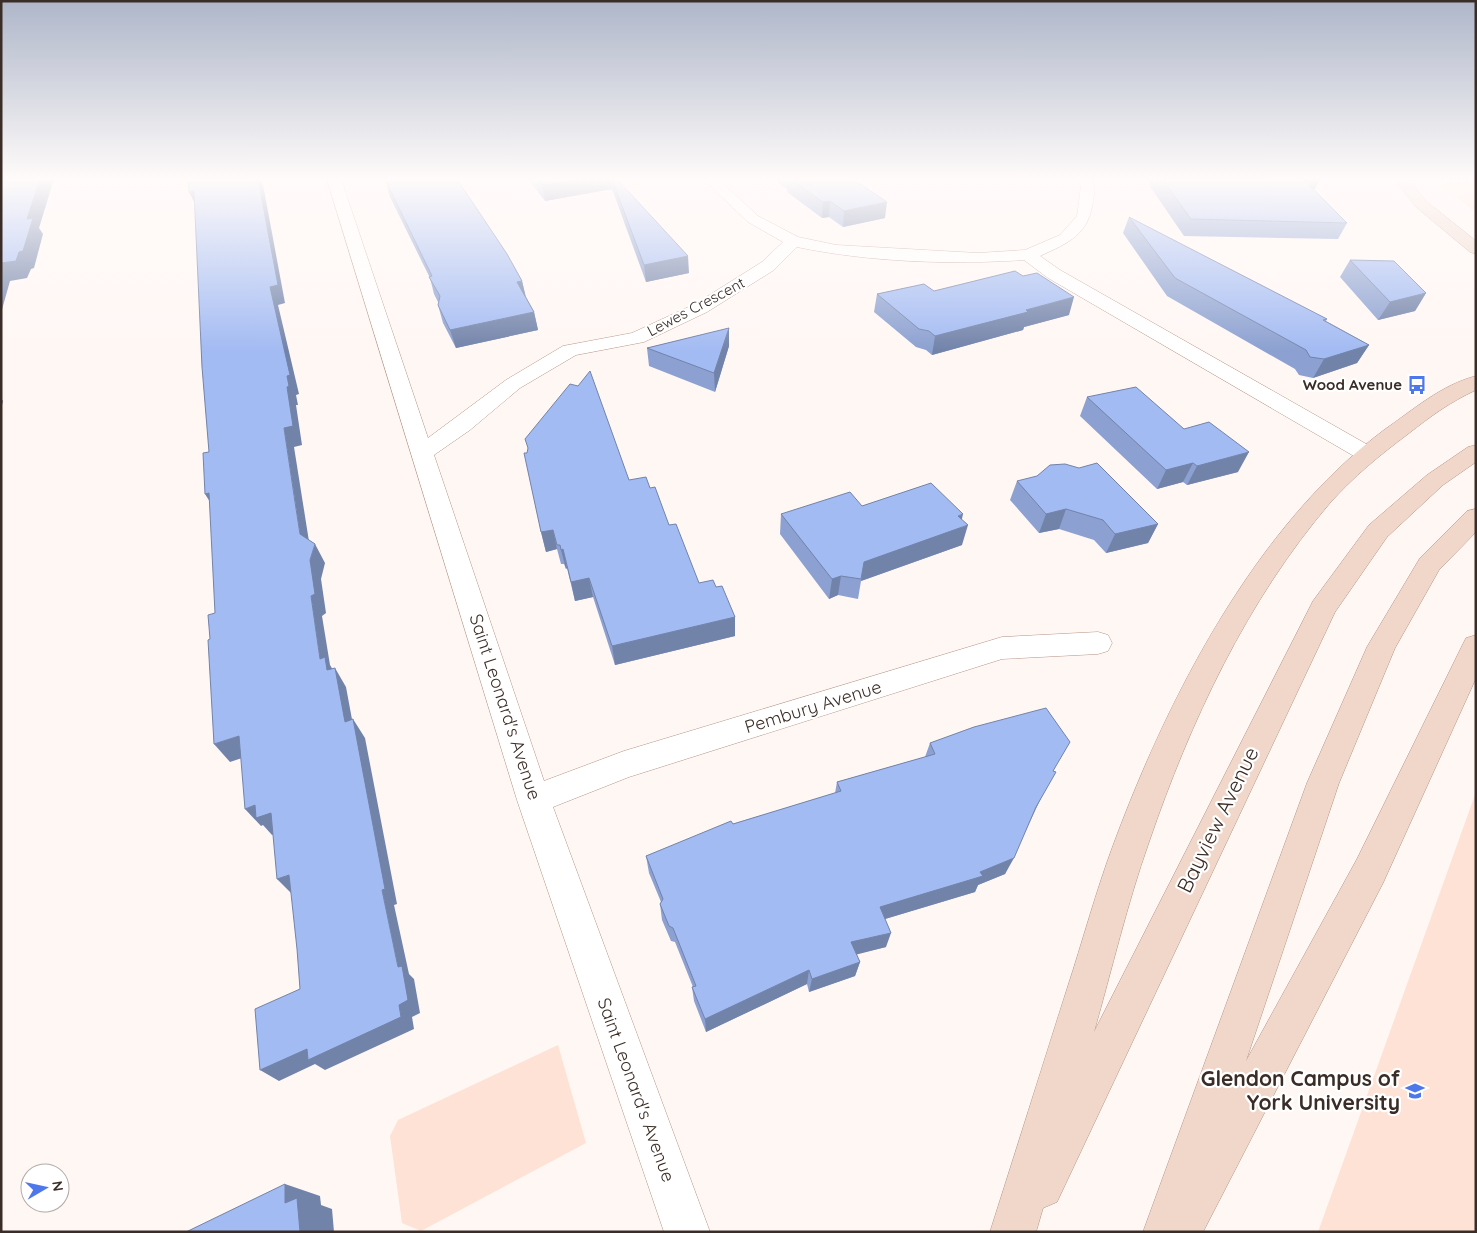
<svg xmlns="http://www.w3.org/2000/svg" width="1477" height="1233" font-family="Quicksand,sans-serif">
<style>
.green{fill:#fee2d5}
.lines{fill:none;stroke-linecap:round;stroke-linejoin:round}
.minor-casing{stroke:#b59485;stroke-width:1}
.secondary-casing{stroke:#b59485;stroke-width:1}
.minor{fill:#fff;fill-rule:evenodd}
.secondary{fill:#f0d7ca;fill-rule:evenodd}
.wall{fill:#8ca1d1}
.shaded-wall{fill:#7283aa}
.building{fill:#a3bbf3;stroke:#7283aa}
.labels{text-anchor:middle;stroke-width:4.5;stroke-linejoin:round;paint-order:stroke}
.far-street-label{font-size:15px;fill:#3a2c26;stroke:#fff}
.far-poi-label{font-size:15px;font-weight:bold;fill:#3a2c26;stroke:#fff;text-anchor:end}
.street-label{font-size:18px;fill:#3a2c26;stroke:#fff}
.near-street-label{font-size:21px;fill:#3a2c26;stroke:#fff}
.near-poi-label{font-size:21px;font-weight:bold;fill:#3a2c26;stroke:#fff;text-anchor:end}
</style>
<rect width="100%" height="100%" fill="#fff7f4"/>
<path class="green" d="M 1447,182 L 1476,183 L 1476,213 L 1444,188 L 1443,186 Z
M 1476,792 L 1476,1232 L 1318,1232 Z
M 558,1045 L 586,1143 L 421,1231 L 402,1223 L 390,1136 L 398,1120 Z"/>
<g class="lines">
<g class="minor-casing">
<path id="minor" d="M 327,179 L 341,179 L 428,438 L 506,380 L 563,346 L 632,333 L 695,304 L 762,262 L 783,242 L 748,222 L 703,179 L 718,179 L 758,216 L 798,237 L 836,245 L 978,253 L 1025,250 L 1060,235 L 1077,216 L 1081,186 L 1077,179 L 1091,179 C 1096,187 1094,192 1093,201 C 1089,235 1068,243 1040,256 L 1060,270 L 1375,449 L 1378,454 L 1375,459 L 1367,461 L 1359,459 L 1048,278 L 1024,260 C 950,265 869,262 797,247 L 774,270 L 707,312 L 644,342 L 576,355 L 520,388 L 470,430 L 434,455 L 544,781 L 624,751 L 1002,637 L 1098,632 L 1108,635 L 1112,643 L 1108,651 L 1098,654 L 1002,659 L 629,777 L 553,807 L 710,1232 L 664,1232 L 517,800 Z"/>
</g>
<g class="secondary-casing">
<path id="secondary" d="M 1404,179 L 1409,180 L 1426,201 L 1476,241 L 1476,254 L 1470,252 L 1416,207 L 1397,183 Z
M 1476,376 L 1476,390 C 1450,402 1431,416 1408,434 C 1380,455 1353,477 1330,503 C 1247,600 1190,722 1149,842 C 1127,904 1112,969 1094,1032 L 1313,601 L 1369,525 L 1427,475 L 1468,447 L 1476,445 L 1476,462 L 1443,485 L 1387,537 L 1335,612 L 1057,1202 L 1043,1208 L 1036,1232 L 990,1232 C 1016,1151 1041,1070 1067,989 C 1083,940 1096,891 1114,843 C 1169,695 1256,526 1384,430 C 1413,410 1441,385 1476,376 Z
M 1476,509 L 1476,532 L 1439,570 L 1395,648 L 1339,783 L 1246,1061 L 1357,859 L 1462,646 L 1466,638 L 1476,635 L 1476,678 L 1383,883 L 1203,1232 L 1143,1232 L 1307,783 L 1367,647 L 1420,558 L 1467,511 Z"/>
</g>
<use href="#minor" class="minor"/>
<use href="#secondary" class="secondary"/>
</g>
<path class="wall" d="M 385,179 L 522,281 L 526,297 L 534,312 L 538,330 L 456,348 L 443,323 L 438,305 L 438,302 L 434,294 L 430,278 L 389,195 Z
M 528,179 L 617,179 L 689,273 L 646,282 L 612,189 L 545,201 Z
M 773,179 L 853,179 L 885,218 L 843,227 L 829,217 L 822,218 L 787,192 L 787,189 Z
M 1151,179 L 1320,179 L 1315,189 L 1314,189 L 1347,223 L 1338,239 L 1184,236 L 1149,185 Z
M 1129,217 L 1327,319 L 1326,321 L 1369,345 L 1357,363 L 1313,378 L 1299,375 L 1295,369 L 1167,296 L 1123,233 Z
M 1350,260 L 1426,293 L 1415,311 L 1378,320 L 1340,277 Z
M 934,291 L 1069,315 L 1024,327 L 1023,330 L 932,355 L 926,350 L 916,347 L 874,312 L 877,294 Z
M 729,328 L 729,346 L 715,392 L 649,366 L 647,348 Z
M 1087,397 L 1184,429 L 1238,472 L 1187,485 L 1183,482 L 1157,489 L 1080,416 Z
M 527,453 L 629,480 L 650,488 L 699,583 L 716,587 L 735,617 L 735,636 L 615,665 L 593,597 L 575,601 L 567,568 L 566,569 L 564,564 L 561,564 L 557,549 L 546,552 L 541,532 Z
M 1017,481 L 1158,524 L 1148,543 L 1106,553 L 1094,540 L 1059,529 L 1039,533 L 1010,500 Z
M 862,506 L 962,520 L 962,545 L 861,581 L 858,599 L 838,595 L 829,599 L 780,534 L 781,514 Z
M 930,743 L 1054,771 L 1005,874 L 978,885 L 975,892 L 885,919 L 886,947 L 856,954 L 860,962 L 855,976 L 809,992 L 807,984 L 706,1032 L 694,1001 L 692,987 L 693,987 L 675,942 L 671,941 L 662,920 L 660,904 L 661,902 L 649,873 L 646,856 L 733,824 L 835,793 L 837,782 L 925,757 Z"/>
<path class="shaded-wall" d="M 40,179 L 54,179 L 39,228 L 43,234 L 34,268 L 31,269 L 27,278 L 10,281 L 1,313 L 1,263 L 27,219 Z
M 258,179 L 262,179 L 285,303 L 278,305 L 299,394 L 296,395 L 298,405 L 296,405 L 302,445 L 294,447 L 311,554 L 300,534 L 284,428 Z
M 578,179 L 611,179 L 612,189 L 545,201 L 542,185 Z
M 1304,179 L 1320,179 L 1315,189 L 1292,196 L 1300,180 Z
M 194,191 L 197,208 L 189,192 Z
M 830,201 L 829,217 L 822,218 L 823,202 Z
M 887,202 L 885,218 L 843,227 L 844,211 Z
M 688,256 L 689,273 L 646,282 L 644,265 Z
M 522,281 L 526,299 L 517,282 Z
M 1426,293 L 1415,311 L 1378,320 L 1390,302 Z
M 1074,297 L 1069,315 L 1024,327 L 1023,330 L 932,355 L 935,336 L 1026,310 Z
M 534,312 L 538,330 L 456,348 L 450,330 Z
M 729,328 L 729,346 L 715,392 L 714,373 Z
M 1369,345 L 1357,363 L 1313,378 L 1324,359 Z
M 1,398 L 3,401 L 1,409 Z
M 1249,452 L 1238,472 L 1187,485 L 1197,466 Z
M 1193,463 L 1183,482 L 1157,489 L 1166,470 Z
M 209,493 L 217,513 L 205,494 Z
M 1066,509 L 1059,529 L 1039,533 L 1046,514 Z
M 963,514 L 960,528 L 968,525 L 962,545 L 861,581 L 864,562 Z
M 1158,524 L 1148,543 L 1106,553 L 1115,534 Z
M 553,530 L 557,549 L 546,552 L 541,532 Z
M 315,544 L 325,563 L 321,579 L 326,613 L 322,616 L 330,665 L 336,675 L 335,668 L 346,687 L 356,741 L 345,722 L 320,659 L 311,596 L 310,560 Z
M 563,549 L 567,568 L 566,569 L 561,550 Z
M 841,576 L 838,595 L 829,599 L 832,579 Z
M 589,578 L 593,597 L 575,601 L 571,582 Z
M 735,617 L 735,636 L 615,665 L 612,646 Z
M 353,719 L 365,738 L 397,904 L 394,905 L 409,974 L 414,979 L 420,1013 L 412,1017 L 414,1029 L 325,1070 L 315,1064 L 279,1081 L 260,1070 L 399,1005 L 398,967 L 382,890 Z
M 239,736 L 254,754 L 230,762 L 214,744 Z
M 255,805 L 271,813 L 286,830 L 272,835 L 263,825 L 261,826 L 245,809 Z
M 1014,858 L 1005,874 L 978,885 L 975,892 L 875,922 L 880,907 L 980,872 Z
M 289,875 L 293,895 L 277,879 Z
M 891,933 L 886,947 L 847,957 L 851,942 Z
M 860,962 L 855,976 L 809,992 L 812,979 Z
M 809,970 L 807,984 L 706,1032 L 705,1019 Z
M 285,1184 L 320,1196 L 321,1205 L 332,1209 L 334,1232 L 300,1232 L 285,1203 Z"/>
<path class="building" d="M 1,179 L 40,179 L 27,219 L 33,218 L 23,251 L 19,252 L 16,261 L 1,263 Z
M 188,179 L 258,179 L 278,285 L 270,287 L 290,375 L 287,376 L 289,386 L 287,387 L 293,426 L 284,428 L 295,502 L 300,534 L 315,544 L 310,560 L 315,594 L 311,596 L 320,659 L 325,657 L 327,670 L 335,668 L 345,722 L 353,719 L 385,889 L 382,890 L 398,967 L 402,966 L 408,1000 L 399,1005 L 401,1017 L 308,1060 L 307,1049 L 260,1070 L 255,1009 L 300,989 L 297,949 L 289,875 L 277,879 L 271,813 L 256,818 L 255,805 L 245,809 L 239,736 L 214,744 L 208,640 L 210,639 L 208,615 L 215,613 L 209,493 L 205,494 L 203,453 L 209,452 L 202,367 L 194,191 L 189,192 Z
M 385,179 L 457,179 L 507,254 L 522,281 L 517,282 L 534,312 L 450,330 L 438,305 L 440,296 L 429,277 L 432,276 Z
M 537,179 L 578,179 L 542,185 Z
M 612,179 L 617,179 L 688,256 L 644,265 Z
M 790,179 L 853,179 L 887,202 L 844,211 L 830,201 L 823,202 Z
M 1162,179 L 1304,179 L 1300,180 L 1306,182 L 1347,223 L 1191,219 Z
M 1129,217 L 1327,319 L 1323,320 L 1369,345 L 1324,359 L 1310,357 L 1306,350 L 1175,278 Z
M 1350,260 L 1394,261 L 1426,293 L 1390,302 Z
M 1015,271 L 1023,276 L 1037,273 L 1074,297 L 1026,310 L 1028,312 L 935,336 L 929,331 L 919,329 L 877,294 L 924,284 L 934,291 Z
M 729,328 L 714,373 L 647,348 Z
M 590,371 L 629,480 L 646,477 L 650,488 L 655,487 L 669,525 L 676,524 L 699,583 L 713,580 L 716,587 L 722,586 L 735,617 L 612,646 L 589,578 L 571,582 L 563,549 L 561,550 L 560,545 L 557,545 L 553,530 L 541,532 L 524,453 L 527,453 L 528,448 L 525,439 L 570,384 L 578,386 Z
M 1136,387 L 1184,429 L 1209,422 L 1249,452 L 1197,466 L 1193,463 L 1166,470 L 1087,397 Z
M 1097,463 L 1158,524 L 1115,534 L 1103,520 L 1066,509 L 1046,514 L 1017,481 L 1037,476 L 1050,465 L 1065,464 L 1079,468 Z
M 931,483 L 963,514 L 958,516 L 968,525 L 864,562 L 861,579 L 841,576 L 832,579 L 781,514 L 850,492 L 862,506 Z
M 1046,708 L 1070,742 L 1053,771 L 1056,772 L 1036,807 L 1014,858 L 980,872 L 983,876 L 880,907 L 891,933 L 851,942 L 860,962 L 812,979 L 809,970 L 705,1019 L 692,987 L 696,986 L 673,928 L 669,926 L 660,904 L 663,899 L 646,856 L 731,821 L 733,824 L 841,791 L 837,782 L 935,754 L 930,743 L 974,727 Z
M 285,1184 L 285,1203 L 297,1198 L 300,1232 L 186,1232 Z"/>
<linearGradient id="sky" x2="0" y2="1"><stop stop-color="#aeb6c9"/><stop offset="0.51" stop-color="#fffbfa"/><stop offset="1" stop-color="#fffbfa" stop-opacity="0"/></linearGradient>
<rect width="1477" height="351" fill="url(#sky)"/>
<defs>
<g id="bus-bare" transform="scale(1.5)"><path d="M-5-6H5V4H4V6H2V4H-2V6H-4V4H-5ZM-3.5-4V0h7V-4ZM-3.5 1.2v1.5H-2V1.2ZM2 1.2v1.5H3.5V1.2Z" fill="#4d77ea" stroke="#fff" stroke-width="2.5" paint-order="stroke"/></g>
<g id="university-bare" transform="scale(1.5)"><path d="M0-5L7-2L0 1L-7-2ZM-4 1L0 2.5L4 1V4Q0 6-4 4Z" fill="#4d77ea" stroke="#fff" stroke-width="2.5" paint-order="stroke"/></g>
</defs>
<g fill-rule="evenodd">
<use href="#bus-bare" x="1417" y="385"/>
<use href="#university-bare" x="1415" y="1091"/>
</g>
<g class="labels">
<g class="far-street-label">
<text transform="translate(696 307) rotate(-28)" y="5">Lewes Crescent</text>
</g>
<g class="far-poi-label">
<text x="1402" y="390">Wood Avenue</text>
</g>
<g class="street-label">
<text transform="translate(505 707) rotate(72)" y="6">Saint Leonard's Avenue</text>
<text transform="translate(813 707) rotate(-17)" y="6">Pembury Avenue</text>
<text transform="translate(636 1090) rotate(70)" y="6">Saint Leonard's Avenue</text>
</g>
<g class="near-street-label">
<text transform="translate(1218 820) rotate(-64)" y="7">Bayview Avenue</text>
</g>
<g class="near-poi-label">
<text x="1400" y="1086">Glendon Campus of<tspan x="1400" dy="24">York University</tspan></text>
</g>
</g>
<rect width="1477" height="1233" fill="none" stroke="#3a2c26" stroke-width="5"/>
<g transform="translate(45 1188) rotate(81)"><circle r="24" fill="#ffffff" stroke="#b0aba8"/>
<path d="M0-4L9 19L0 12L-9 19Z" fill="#4d77ea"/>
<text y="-8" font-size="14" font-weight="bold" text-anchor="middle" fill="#3a2c26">N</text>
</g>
</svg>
